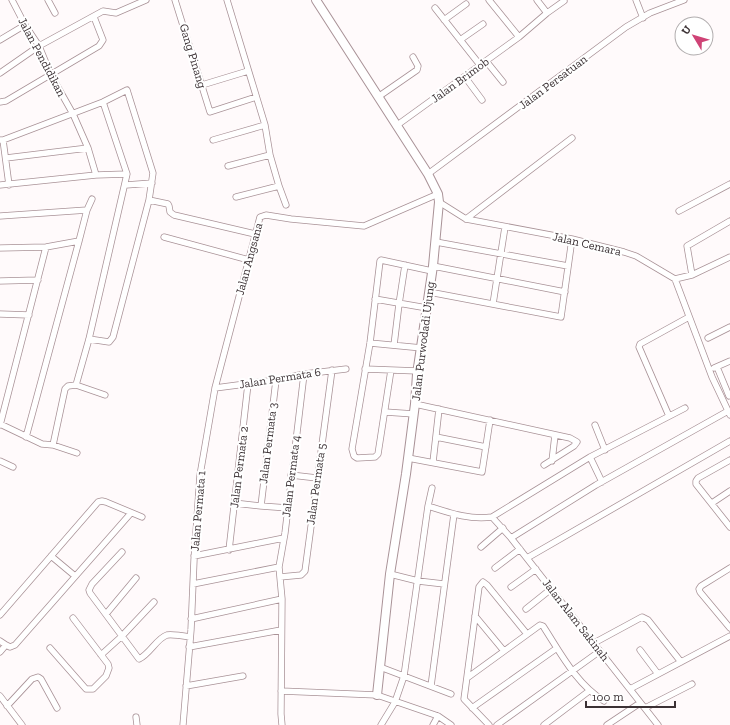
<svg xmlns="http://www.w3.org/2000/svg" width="730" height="725" font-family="'Zilla Slab',serif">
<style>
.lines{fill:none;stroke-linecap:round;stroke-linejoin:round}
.street-casing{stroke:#a99297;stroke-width:7}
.secondary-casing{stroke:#a99297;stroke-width:10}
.street{stroke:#fff;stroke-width:5.5}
.secondary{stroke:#fff;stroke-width:8}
.labels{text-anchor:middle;stroke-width:4;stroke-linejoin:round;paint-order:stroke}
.street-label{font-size:12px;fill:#3b3134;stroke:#fff}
</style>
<rect width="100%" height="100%" fill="#fffafb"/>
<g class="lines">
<g class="street-casing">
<path id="street" d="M 12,0 L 25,25 L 39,46 L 51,75 L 73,114 L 88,148 L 96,175
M 48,0 L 55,13
M 175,0 L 210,112 L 256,97
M 227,0 L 265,125 L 270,155 L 279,186 L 236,197
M 489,0 L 519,37
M 636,0 L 643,18
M 435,8 L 480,65
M 547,13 L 564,1
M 444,20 L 466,4
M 0,40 L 25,25
M 460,40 L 483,24
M 486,61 L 503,82
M 0,73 L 39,46 L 103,11 L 116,13 L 146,0
M 465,77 L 482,100
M 202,85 L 248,71
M 378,97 L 417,70 L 418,66 L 413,57
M 0,102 L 6,101 L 99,46 L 103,40 L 94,17
M 396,126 L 519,37 L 547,13 L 537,0
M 0,140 L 3,140 L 103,102 L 127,90 L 153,173 L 149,200 L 113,337 L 109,342 L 89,339
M 3,140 L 9,185
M 213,140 L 265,125
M 6,158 L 88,148
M 228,166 L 270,155
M 428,174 L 626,27 L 650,13 L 684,0
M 0,185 L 96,175 L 127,174
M 126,185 L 152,183
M 279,186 L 286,205
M 149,200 L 168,204 L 169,206 L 170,212 L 174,215 L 255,234
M 439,202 L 466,219 L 572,239 L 624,252 L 636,256 L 675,279 L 692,275 L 730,257
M 679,211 L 730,184
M 0,216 L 87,210
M 466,219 L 572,138
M 164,237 L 249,260
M 436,242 L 568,266
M 0,248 L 46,247 L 79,241
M 433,266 L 565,292
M 692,275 L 687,246 L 730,221
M 675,279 L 712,377 L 730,415
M 0,281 L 38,280
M 429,292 L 561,317 L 572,239
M 375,299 L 427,308
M 493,304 L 505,227
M 0,314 L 29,315
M 708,338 L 730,327
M 370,343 L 422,348
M 394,345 L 399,304 L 405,265
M 717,367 L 729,396
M 714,368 L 730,361
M 365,369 L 418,371
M 391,370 L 378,454 L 375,457 L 357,458 L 354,456 L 352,449 L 370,343 L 380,261 L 381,260 L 432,271
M 76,385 L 105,395
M 215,388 L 276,380 L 304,374 L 346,369
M 415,404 L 570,438 L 577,442 L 574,446 L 544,465
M 385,412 L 414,414
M 669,416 L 639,347 L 640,344 L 689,317
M 0,424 L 42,444 L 53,445 L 77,453
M 0,425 L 46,247
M 595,425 L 605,450
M 26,437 L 79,241 L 87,210 L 92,199
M 436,437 L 486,447
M 53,445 L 65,389 L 68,386 L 76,385 L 89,339 L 127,174 L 103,102
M 590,457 L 602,482
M 408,458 L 482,472 L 490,420
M 730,460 L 698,478 L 696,481 L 696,484 L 730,527
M 0,461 L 13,467
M 552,461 L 555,435
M 433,462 L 439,409
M 291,475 L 317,478
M 234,503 L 261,506 L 288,508
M 712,503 L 730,491
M 261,506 L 276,380
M 428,506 C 450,513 469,520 492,517 L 590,457 L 685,408
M 492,517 L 511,538 L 658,725
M 511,538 L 596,485 L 728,411
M 481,547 L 503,528
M 229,550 L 248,384
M 122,552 L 92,584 L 89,590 L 90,593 L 139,659 C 150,654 157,638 167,635 C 172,634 184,636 190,637
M 51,556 L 75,576
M 194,556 L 284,538
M 527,558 L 730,441
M 495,568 L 520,549
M 730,568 L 701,586 L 699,589 L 700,592 L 730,628
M 390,574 L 418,581 L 444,584
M 280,577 L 301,575 L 305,571 L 332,370
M 193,584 L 279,567
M 511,587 L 536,569
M 526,609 L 551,589
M 106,614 L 136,578
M 0,615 L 98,502 L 102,501 L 106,502 L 142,517
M 475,616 L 504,651
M 191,619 L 282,599
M 0,641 L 6,645
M 594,643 L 642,617 L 648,620 L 681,662
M 189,647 L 281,630
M 50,648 L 86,689 L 93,689 L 106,676 L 109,668 L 108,664 L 73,618
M 640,650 L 658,674
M 0,652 L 6,645 L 10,647 L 15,645 L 131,513
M 101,655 L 122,636 L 154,602
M 380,667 L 451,694
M 467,678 L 540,625 L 543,626 C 560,652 576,684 604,701
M 186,686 L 243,676
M 431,686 L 454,514
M 630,689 L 730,636
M 281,691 L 377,695 L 438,716 L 451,725
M 0,696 L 22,725
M 7,706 L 32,679 L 38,677 L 41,679 L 57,708
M 472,708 L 557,648
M 645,708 L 692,684
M 136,717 L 137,725
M 183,725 L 191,630 L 194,560 L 200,475 L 215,388 L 260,217 L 266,215 L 291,219 L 364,226 L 438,194
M 282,725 L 281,714 L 282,599 L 279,567 L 285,533 L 304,374
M 381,725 L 395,702 L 404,676 L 428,506 L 432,488
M 433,725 L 438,716
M 489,725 L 464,699 L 479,587 L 483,582 L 487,585 L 527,634
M 497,725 L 600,651
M 544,725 L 589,691
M 607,725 L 640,703"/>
</g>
<g class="secondary-casing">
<path id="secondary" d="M 316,0 L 428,174 L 438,194 L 439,202 L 433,266 L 417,374 L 415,404 L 406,474 L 390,574 L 377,695"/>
</g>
<use href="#street" class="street"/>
<use href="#secondary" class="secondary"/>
</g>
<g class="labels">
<g class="street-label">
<text transform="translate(193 56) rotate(73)" y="4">Gang Pinang</text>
<text transform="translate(42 57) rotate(62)" y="4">Jalan Pendidikan</text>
<text transform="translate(460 80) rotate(-36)" y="4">Jalan Brimob</text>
<text transform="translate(553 82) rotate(-37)" y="4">Jalan Persatuan</text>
<text transform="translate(587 244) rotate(13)" y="4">Jalan Cemara</text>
<text transform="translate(249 259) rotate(-75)" y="4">Jalan Angsana</text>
<text transform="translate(423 341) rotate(-83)" y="4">Jalan Purwodadi Ujung</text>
<text transform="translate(280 378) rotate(-9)" y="4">Jalan Permata 6</text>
<text transform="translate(268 443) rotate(-83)" y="4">Jalan Permata 3</text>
<text transform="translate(239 467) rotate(-83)" y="4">Jalan Permata 2</text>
<text transform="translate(291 476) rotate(-83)" y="4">Jalan Permata 4</text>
<text transform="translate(316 484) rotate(-82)" y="4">Jalan Permata 5</text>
<text transform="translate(198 511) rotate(-85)" y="4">Jalan Permata 1</text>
<text transform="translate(576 620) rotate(52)" y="4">Jalan Alam Sakinah</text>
</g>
</g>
<g transform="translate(694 36) rotate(308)"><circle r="19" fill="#ffffff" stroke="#b1adae"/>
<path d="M0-3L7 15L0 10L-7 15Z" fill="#cf4376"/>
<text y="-6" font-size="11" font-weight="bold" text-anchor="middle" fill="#3b3134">U</text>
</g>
<path d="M586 701v6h89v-6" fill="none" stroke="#3b3134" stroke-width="2"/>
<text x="592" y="701" font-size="12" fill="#3b3134" stroke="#ffffff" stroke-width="3" paint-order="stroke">100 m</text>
</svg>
